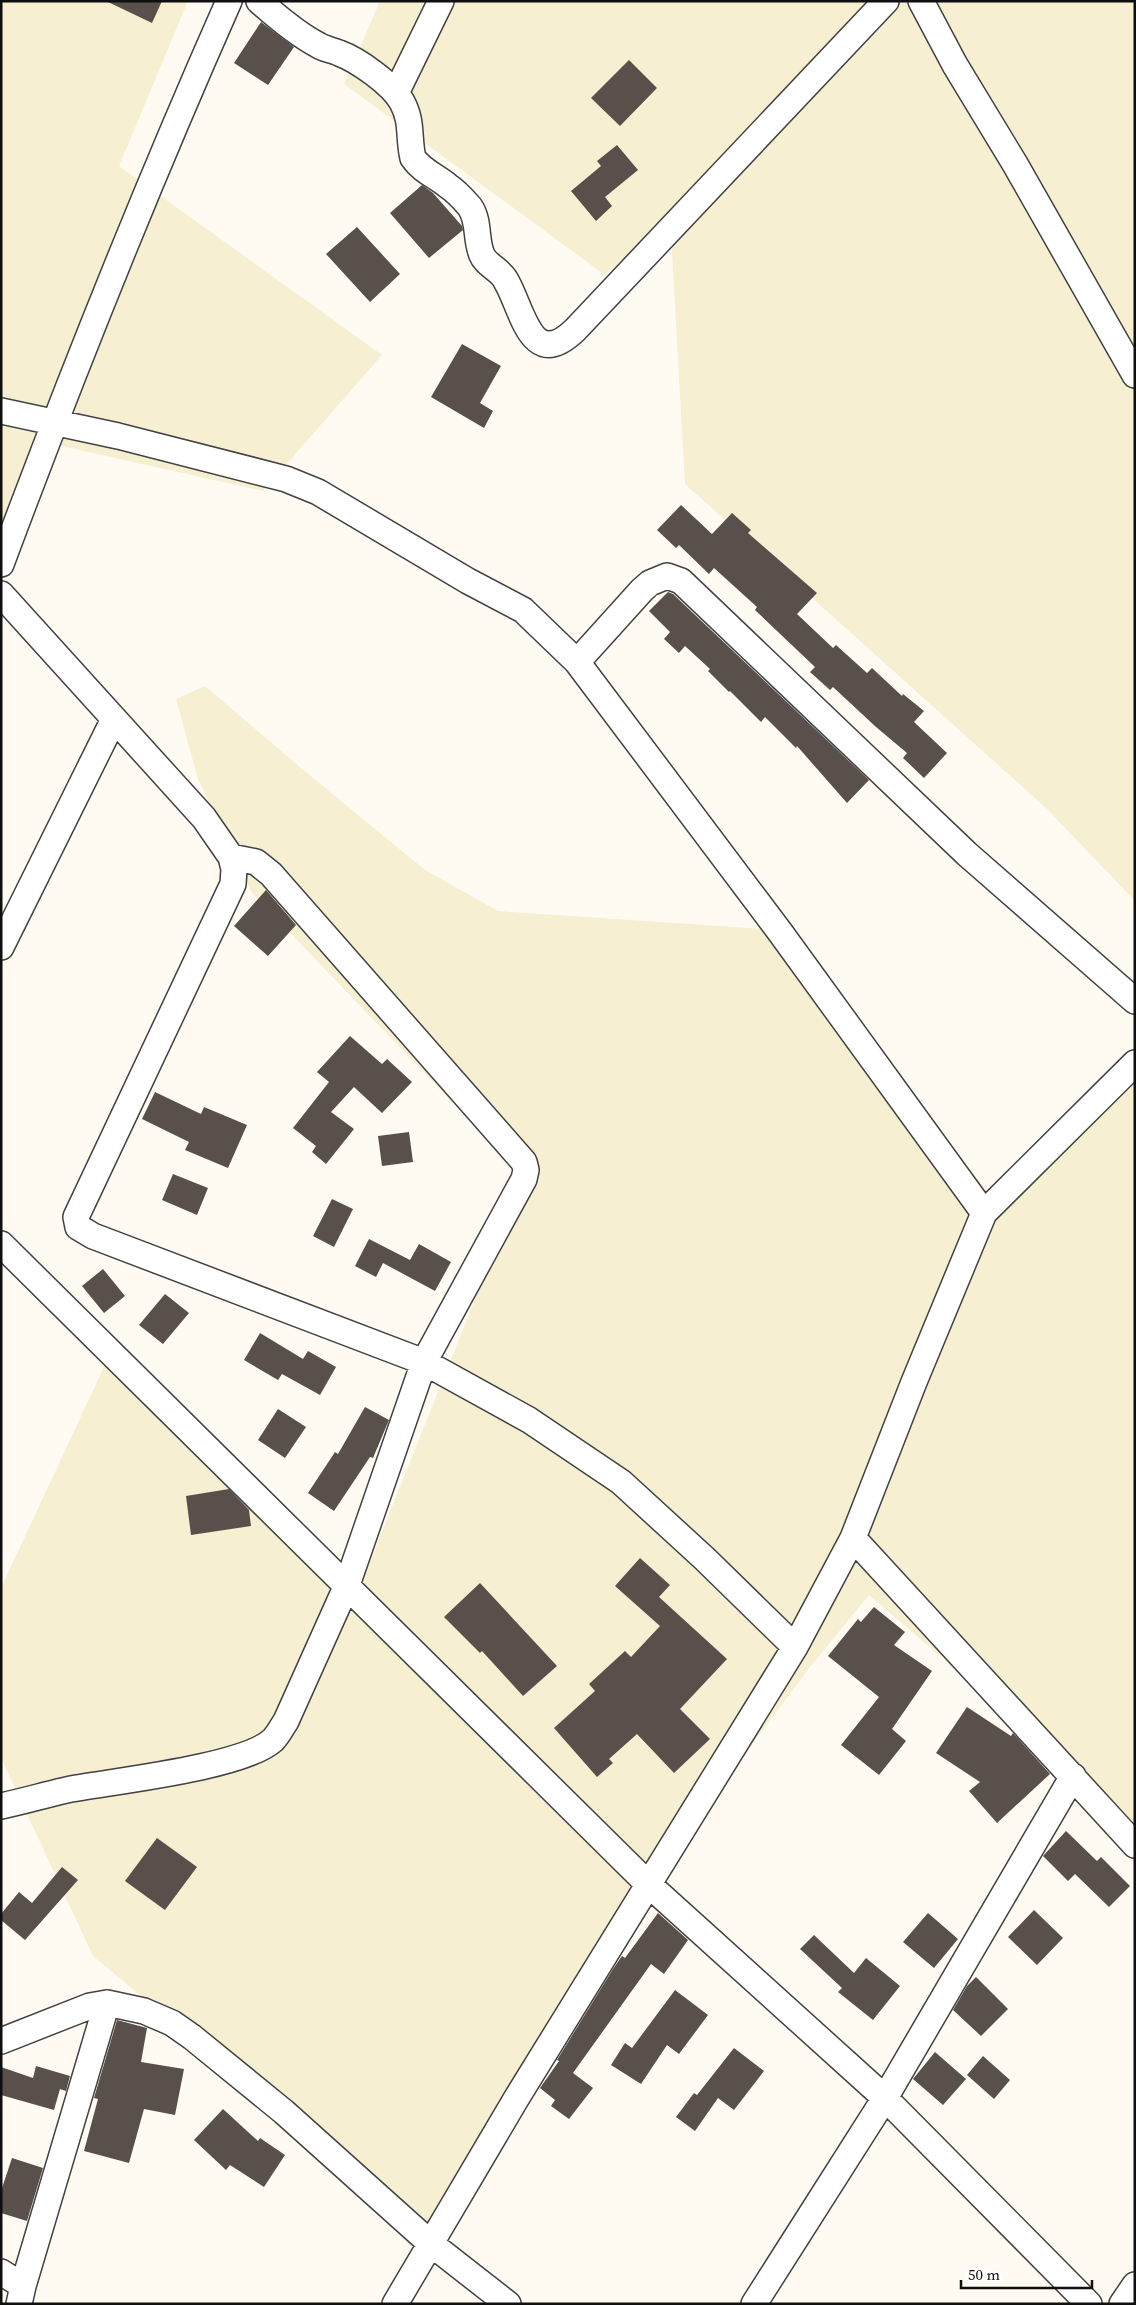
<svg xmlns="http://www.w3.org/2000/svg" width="1136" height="2305" font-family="'Source Serif 4',serif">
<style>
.farmland{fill:#f6efd1}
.building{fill:#594f4b}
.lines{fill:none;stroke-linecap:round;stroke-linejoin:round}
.minor-casing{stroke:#424242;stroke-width:28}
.minor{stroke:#fff;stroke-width:25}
</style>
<rect width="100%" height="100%" fill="#fffbf2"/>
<path class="farmland" d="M 1,1 L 188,1 L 119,166 L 382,355 L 263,491 L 48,443 L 1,576 Z
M 380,1 L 1135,1 L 1135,901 L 1046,808 L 685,484 L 670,217 L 605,275 L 344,84 Z
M 205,686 L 301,768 L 425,870 L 498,911 L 764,929 L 991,1195 L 1135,1080 L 1135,1823 L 869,1595 L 810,1667 L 650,1881 L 428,2236 L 93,1956 L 1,1758 L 1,1588 L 105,1365 L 351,1609 L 524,1177 L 252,893 L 198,779 L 176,699 Z"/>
<path class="building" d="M 106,1 L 162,1 L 152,23 Z
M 261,22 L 294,47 L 268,85 L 234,63 Z
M 629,60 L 657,88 L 620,126 L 591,98 Z
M 617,145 L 638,170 L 605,197 L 612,206 L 596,221 L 571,191 L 601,166 L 597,161 Z
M 422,185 L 433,193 L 462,226 L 463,230 L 429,258 L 390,213 Z
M 357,227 L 400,274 L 370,302 L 326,254 Z
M 462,344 L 501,366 L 480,403 L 493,411 L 484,428 L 431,397 Z
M 681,505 L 712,534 L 732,513 L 751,530 L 748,533 L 817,593 L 797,614 L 833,648 L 836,645 L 867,673 L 872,668 L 902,696 L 903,694 L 924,711 L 914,722 L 947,753 L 924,778 L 903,758 L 907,753 L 876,727 L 833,687 L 830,690 L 810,672 L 815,667 L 755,610 L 757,607 L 714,568 L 709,574 L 679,545 L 676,548 L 657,530 Z
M 668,592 L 673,594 L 869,780 L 847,803 L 797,746 L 796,748 L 765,717 L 761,722 L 730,691 L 729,692 L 708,671 L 710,669 L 685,646 L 679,653 L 664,639 L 670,632 L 649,611 Z
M 266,890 L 296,925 L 268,956 L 234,926 Z
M 350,1036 L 382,1064 L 387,1059 L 412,1082 L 382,1113 L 354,1087 L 331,1112 L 354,1129 L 326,1164 L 312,1152 L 316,1146 L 293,1128 L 329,1082 L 317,1072 Z
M 155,1092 L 201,1114 L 204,1107 L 247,1125 L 228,1168 L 185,1150 L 189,1142 L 142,1119 Z
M 409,1132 L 413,1162 L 382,1166 L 378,1136 Z
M 173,1174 L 208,1188 L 197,1215 L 162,1200 Z
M 332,1199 L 353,1209 L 334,1247 L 313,1236 Z
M 369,1239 L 410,1260 L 419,1244 L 451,1262 L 435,1291 L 383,1263 L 376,1277 L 355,1266 Z
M 103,1269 L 125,1296 L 104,1313 L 82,1286 Z
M 165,1294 L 189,1313 L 163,1344 L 139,1325 Z
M 260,1333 L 303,1359 L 308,1351 L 336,1367 L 320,1395 L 282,1374 L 278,1380 L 244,1360 Z
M 365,1407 L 389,1420 L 373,1458 L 370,1457 L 334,1511 L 308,1493 L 335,1452 L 338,1454 Z
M 278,1409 L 306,1427 L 285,1458 L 258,1440 Z
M 229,1489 L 249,1510 L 251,1526 L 191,1535 L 186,1496 Z
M 640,1558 L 670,1585 L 659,1597 L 727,1659 L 680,1709 L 710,1739 L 674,1773 L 637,1734 L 609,1759 L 613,1763 L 597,1777 L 554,1728 L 595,1691 L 589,1684 L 625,1651 L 631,1657 L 660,1626 L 615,1586 Z
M 480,1583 L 557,1666 L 523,1696 L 482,1651 L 480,1653 L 444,1617 Z
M 874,1607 L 905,1632 L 894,1645 L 932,1671 L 892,1729 L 906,1741 L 879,1775 L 841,1745 L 879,1697 L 828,1656 L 858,1619 L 861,1622 Z
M 967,1707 L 1011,1736 L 1013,1733 L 1050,1774 L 997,1823 L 969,1791 L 980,1782 L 936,1753 Z
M 1066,1831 L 1097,1861 L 1101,1857 L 1130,1886 L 1109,1907 L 1075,1874 L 1068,1881 L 1043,1856 Z
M 157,1838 L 197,1867 L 165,1910 L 125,1881 Z
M 62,1867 L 78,1880 L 25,1940 L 1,1920 L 1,1914 L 19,1892 L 32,1903 Z
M 1034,1910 L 1063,1938 L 1037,1965 L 1008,1937 Z
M 658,1913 L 688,1940 L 664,1974 L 651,1964 L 573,2073 L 593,2088 L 569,2119 L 551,2106 L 555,2100 L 540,2088 L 559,2061 L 557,2060 L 613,1969 L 622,1956 L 625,1958 Z
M 928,1913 L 958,1939 L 934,1968 L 903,1942 Z
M 814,1935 L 854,1973 L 866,1958 L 900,1986 L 873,2020 L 838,1992 L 842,1988 L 800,1949 Z
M 976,1977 L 1008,2009 L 981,2036 L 953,2010 L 967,1986 Z
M 675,1990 L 708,2015 L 679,2054 L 667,2045 L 641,2084 L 611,2065 L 625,2043 L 632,2048 Z
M 117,2020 L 147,2028 L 141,2062 L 184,2069 L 175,2115 L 144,2109 L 129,2163 L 84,2151 L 98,2099 L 94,2098 Z
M 734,2048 L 764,2071 L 734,2110 L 718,2098 L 695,2131 L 676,2117 L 694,2093 L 697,2095 Z
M 935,2052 L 966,2079 L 943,2105 L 913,2079 Z
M 983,2056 L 1010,2080 L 994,2099 L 967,2075 Z
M 36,2066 L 70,2076 L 66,2091 L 60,2089 L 54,2110 L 1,2095 L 1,2067 L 33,2078 Z
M 223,2109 L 258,2141 L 260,2138 L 285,2155 L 264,2187 L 230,2165 L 226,2170 L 194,2140 Z
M 12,2158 L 43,2168 L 27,2221 L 1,2213 L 1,2191 Z"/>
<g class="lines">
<g class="minor-casing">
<path id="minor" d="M 259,1 C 277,17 297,34 318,45 C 324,49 332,50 339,53 C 358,60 392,84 402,102 C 413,122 408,138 413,158 C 422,171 436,176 448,186 C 456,191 464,200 470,207 C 480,222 475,239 482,255 C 486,265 499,269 505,279 C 523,308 530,373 575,330 L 886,1
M 921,1 L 955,65 L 1015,164 L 1135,375
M 396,93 L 441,1
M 1,411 L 118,436 L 286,479 L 318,492 L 468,581 L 523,610 L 577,662 L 780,932 L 984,1213
M 1,564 C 72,374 147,186 229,1
M 1,594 L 204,818 L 231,857 L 234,869 L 233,884 L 76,1217 L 78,1227 L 93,1236 L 424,1362 L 347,1585 L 286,1721 C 282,1727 278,1735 273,1740 C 244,1767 115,1781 71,1789 C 48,1794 25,1801 1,1806
M 577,662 L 642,590 L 650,583 L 667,576 L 681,581 L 967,854 L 1135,1001
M 231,857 L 256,862 L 271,874 L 524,1162 L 526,1170 L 524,1179 L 424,1362 L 529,1420 L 621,1482 L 705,1559 L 795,1647
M 1,947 L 113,721
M 1,1244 L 647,1883 L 885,2098 L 1089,2304
M 853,1538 L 1135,1845
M 1,2041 L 90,2006 L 107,2003 L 144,2011 L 172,2023 L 192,2037 L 284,2112 L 430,2243 L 508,2304
M 1,2272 L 23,2286 L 19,2304
M 23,2286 L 107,2003
M 395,2304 L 516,2099 L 795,1647 L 853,1538 L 914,1382 L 984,1213 L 1135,1063
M 754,2304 L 885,2098 L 1073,1776
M 1122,2304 L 1135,2285"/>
</g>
<use href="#minor" class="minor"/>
</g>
<rect width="1136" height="2305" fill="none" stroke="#0f0f0f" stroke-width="5"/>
<path d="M961 2280v8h131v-8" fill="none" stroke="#0f0f0f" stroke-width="2.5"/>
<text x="968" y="2280" font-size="15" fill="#0f0f0f" stroke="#ffffff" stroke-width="4" paint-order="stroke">50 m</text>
</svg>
